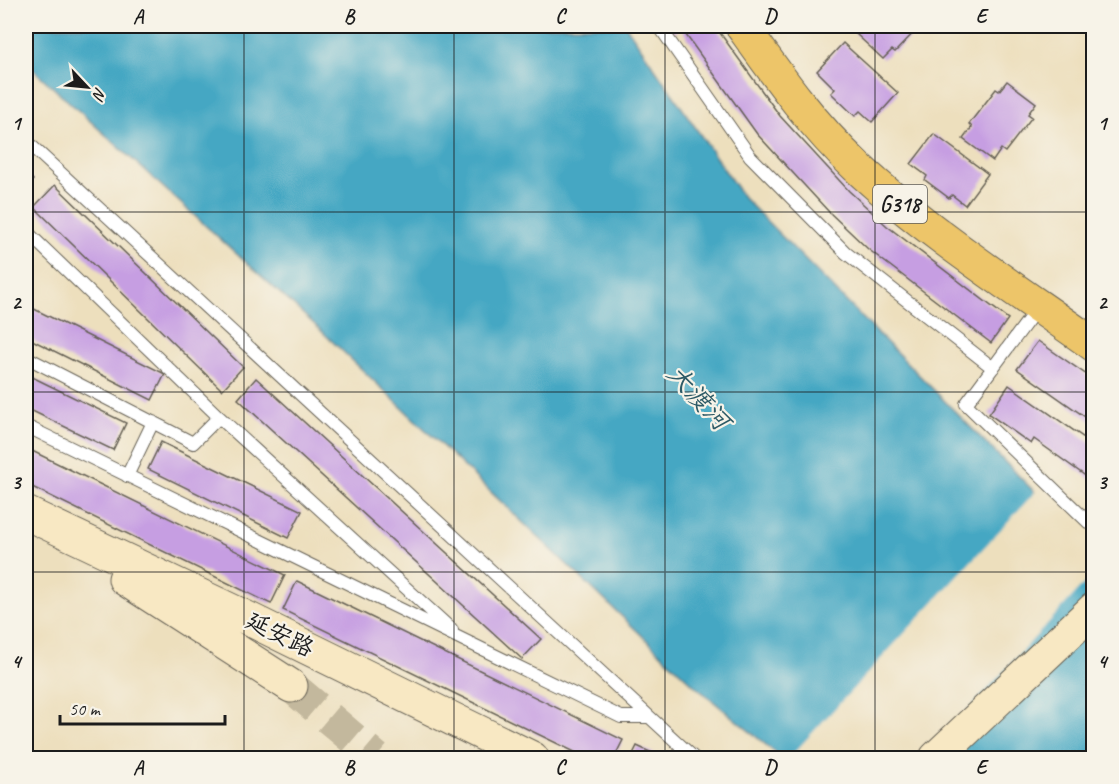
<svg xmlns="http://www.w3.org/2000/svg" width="1119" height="784" font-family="Caveat,'LXGW WenKai TC',sans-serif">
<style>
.water{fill:#44a7c3;stroke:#306270;stroke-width:1.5}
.pier{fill:#eddfbd}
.building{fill:#c69ee2}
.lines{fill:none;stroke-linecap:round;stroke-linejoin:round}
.secondary-tunnel{stroke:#c3b89d;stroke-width:33;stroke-dasharray:33 16;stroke-linecap:butt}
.lane-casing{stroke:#656054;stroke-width:14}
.secondary-casing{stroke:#656054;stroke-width:35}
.highway-casing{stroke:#656054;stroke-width:35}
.lane{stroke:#fff;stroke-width:12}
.secondary{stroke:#f8e8c3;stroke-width:33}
.highway{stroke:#edc569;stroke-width:33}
.grid{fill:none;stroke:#1c1c1c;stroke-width:1.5;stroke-opacity:0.55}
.labels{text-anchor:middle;stroke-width:4.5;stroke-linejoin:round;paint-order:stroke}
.shield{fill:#f7f3e8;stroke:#5e5c59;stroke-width:1.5}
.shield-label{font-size:22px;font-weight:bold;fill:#1c1c1c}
.street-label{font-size:24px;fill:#1c1c1c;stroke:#f7f3e8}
.water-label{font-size:26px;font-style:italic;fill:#2e5b67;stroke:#f7f3e8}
.neatline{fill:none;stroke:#1c1c1c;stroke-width:2}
.grid-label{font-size:20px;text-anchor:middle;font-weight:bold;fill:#1c1c1c}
</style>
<rect width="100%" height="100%" fill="#f7f3e8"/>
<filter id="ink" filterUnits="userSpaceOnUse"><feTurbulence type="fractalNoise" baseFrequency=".0167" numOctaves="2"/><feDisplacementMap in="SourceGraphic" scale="12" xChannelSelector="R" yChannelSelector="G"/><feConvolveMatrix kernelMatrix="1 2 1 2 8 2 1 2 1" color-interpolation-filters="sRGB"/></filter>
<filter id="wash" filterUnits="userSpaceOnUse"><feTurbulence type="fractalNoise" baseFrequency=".008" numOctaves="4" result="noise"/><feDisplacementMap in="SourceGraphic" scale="24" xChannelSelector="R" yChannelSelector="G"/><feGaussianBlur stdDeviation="1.35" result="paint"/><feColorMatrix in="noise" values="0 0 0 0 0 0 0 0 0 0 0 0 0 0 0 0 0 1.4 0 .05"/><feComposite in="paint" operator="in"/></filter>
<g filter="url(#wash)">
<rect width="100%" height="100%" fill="#eddfbd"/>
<path class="water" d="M 26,26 L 626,26 L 743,197 L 1093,551 L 1093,758 L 782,758 L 696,687 L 314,324 L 26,63 Z"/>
<path class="pier" d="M 1037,490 L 1094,547 L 1093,574 L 924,758 L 789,758 Z"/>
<g id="blocks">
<path class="building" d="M 669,26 L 715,26 L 780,116 L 849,191 L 887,226 L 1008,319 L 991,343 L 868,249 L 829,212 L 757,134 L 681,28 L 674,33 Z
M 862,26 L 920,26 L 895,52 L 892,50 L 883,59 L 855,33 Z
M 843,43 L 898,93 L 872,122 L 860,111 L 855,116 L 831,93 L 835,89 L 817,71 Z
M 1007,81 L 1036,103 L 1028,114 L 1032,117 L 1005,152 L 1001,149 L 993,161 L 963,139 L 972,127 L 969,124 L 996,89 L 999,91 Z
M 934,134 L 988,174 L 965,205 L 952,195 L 949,198 L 925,180 L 927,176 L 911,164 Z
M 26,172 L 33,180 L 26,187 Z
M 55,185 L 243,367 L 222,390 L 34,207 Z
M 26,305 L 165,374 L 152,400 L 26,337 Z
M 1038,341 L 1094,380 L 1094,423 L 1017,369 Z
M 26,374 L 126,423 L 113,450 L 26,408 Z
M 256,378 L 541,639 L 522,659 L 238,399 Z
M 1009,385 L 1094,445 L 1094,482 L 1034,439 L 1031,444 L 989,414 Z
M 161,442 L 302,511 L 288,538 L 148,469 Z
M 26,448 L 285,575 L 271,604 L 26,484 Z
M 297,581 L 623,740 L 614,758 L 587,758 L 283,610 Z
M 637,746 L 663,758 L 631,758 Z"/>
</g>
</g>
<g filter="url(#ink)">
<use href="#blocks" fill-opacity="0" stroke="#656054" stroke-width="1.5"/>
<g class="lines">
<path class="secondary-tunnel" d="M 291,686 L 376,758"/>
<g class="lane-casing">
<path id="lane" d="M 659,26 L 750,156 L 846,253 L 993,368
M 26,141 L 694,758
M 26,231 L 219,417 L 452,630
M 1038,307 L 966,404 L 1089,523 L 1094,518
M 26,357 L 193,443 L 219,417
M 26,426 L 621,717 L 649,717
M 127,476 L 153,422"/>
</g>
<g class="secondary-casing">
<path id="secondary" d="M 26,513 L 249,619 L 532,758
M 125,579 L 291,686
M 936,758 L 1094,609"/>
</g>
<g class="highway-casing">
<path id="highway" d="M 742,26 C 777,75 812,125 857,167 C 929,234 1014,288 1094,345"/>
</g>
<use href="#lane" class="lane"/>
<use href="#secondary" class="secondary"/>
<use href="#highway" class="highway"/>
</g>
</g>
<path class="grid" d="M 244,26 L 244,758M 454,26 L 454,758M 665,26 L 665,758M 875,26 L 875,758M 26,212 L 1094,212M 26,392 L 1094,392M 26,572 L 1094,572"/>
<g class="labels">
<rect class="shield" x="873" y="185" width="54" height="38" rx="4.5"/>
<g class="shield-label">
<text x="900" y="212">G318</text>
</g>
<g class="street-label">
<text transform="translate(280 634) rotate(26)" y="8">延安路</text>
</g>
<g class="water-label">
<text transform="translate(699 397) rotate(47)" y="9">大渡河</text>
</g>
</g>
<rect width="1119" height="784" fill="none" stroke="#f7f3e8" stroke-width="66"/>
<g transform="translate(87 87) rotate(116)" stroke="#f7f3e8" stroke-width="4.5" paint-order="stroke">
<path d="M0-4.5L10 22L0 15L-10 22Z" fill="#1c1c1c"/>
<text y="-9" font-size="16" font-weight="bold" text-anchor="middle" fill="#1c1c1c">N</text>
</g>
<path d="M60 715v9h165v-9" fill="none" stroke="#1c1c1c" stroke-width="3"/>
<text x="69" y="715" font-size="18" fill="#1c1c1c" stroke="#f7f3e8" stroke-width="4.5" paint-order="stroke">50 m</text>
<rect x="33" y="33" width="1053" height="718" class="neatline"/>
<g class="grid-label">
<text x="138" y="23">A</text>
<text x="349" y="23">B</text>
<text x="560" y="23">C</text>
<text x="770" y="23">D</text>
<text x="981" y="23">E</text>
<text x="16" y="130">1</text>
<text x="1102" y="130">1</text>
<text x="16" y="309">2</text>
<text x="1102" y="309">2</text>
<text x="16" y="489">3</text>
<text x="1102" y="489">3</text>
<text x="16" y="668">4</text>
<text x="1102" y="668">4</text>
<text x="138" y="774">A</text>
<text x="349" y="774">B</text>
<text x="560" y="774">C</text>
<text x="770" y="774">D</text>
<text x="981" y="774">E</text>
</g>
</svg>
